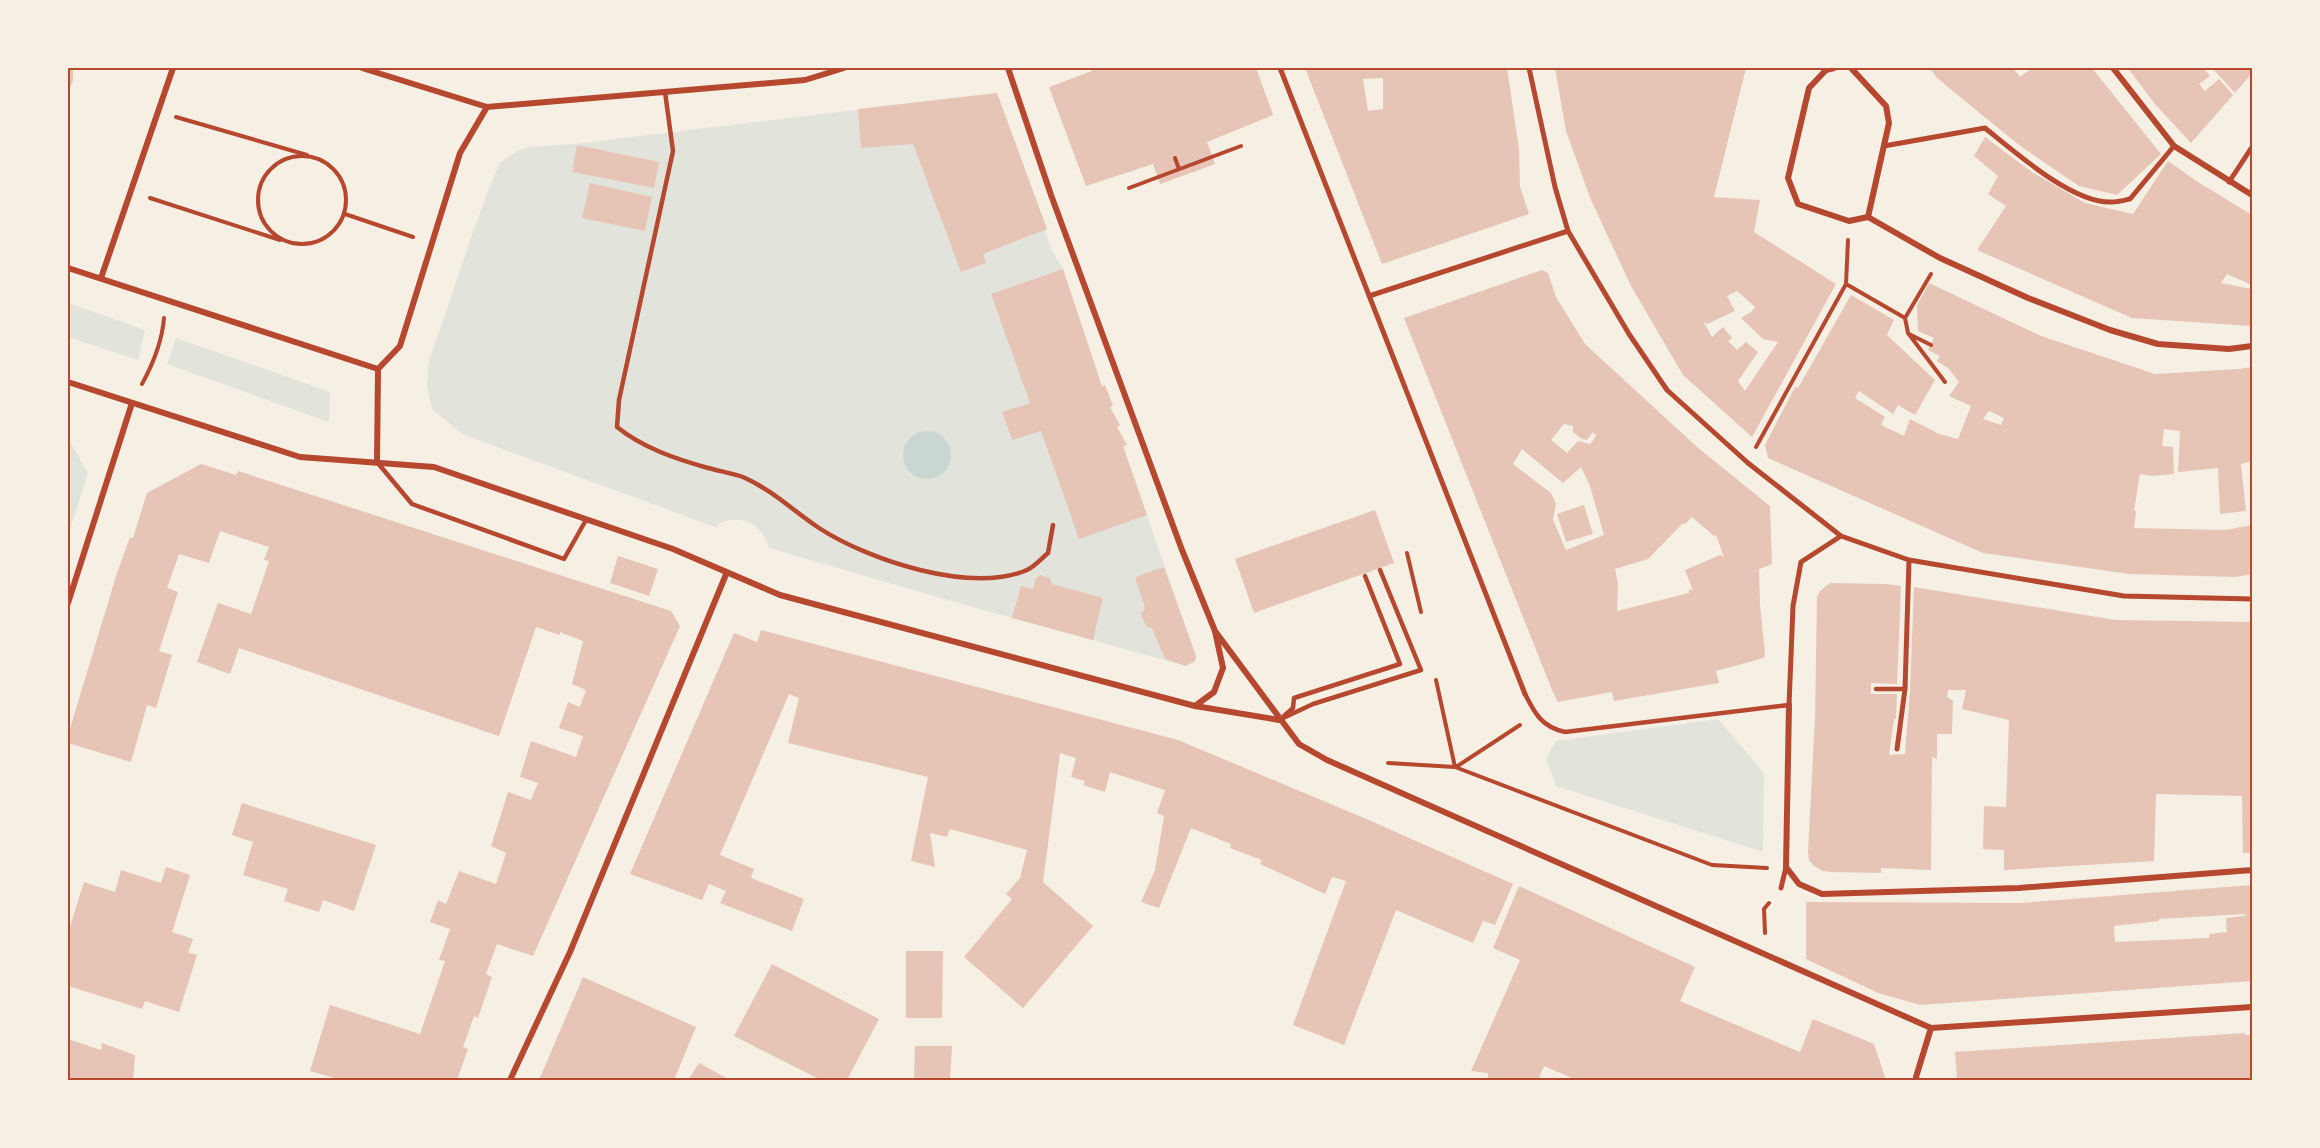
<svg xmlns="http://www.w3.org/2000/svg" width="2320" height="1148" font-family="'PT Sans Narrow',sans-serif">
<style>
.green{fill:#e2e4dc}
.water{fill:#c9d6d2}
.building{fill:#e6c5b7;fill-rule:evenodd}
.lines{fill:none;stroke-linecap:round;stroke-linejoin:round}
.path{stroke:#b5482f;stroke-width:4}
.service{stroke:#b5482f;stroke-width:4.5}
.pedestrian{stroke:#b5482f;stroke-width:5}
.minor{stroke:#b5482f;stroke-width:6}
.neatline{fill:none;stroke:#b5482f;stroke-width:2}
</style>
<rect width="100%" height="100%" fill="#f6efe4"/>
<path class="green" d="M 997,93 L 1047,229 L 1045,231 L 1051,249 L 1063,269 L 1102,386 L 1105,385 L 1113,406 L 1110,407 L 1120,425 L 1117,427 L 1127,445 L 1123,447 L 1196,656 L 1195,661 L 1186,666 L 958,603 L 769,548 C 762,524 742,513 718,524 L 718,528 L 462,434 L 432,409 L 427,386 L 429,361 L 486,195 L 500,163 L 515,152 L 529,147 L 574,144 Z
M 68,303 L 145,330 L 138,360 L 68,337 Z
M 176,338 L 330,392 L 329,422 L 167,364 Z
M 68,438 L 88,473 L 68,536 Z
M 1718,719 L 1764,773 L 1763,852 L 1556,786 L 1546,759 L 1556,741 Z"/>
<path class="water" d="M903 455a24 24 0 1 1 48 0a24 24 0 1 1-48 0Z"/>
<path class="building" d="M 68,68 L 73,68 L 73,80 L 68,95 Z
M 1091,68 L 1256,68 L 1273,115 L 1207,142 L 1215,164 L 1160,184 L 1153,164 L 1086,186 L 1049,87 L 1092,71 Z
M 1305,68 L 1507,68 L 1519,149 L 1520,187 L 1529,214 L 1382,264 ZM 1383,78 L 1383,109 L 1368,111 L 1363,79 Z
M 1555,68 L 1746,68 L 1714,197 L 1760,200 L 1754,232 L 1836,284 L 1752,437 L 1683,375 L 1631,286 L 1591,200 L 1566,131 ZM 1737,291 L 1755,307 L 1751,312 L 1741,318 L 1763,339 L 1778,342 L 1745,391 L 1738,381 L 1758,352 L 1746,342 L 1737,350 L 1728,341 L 1732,338 L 1723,327 L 1712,337 L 1703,321 L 1707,324 L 1735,311 L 1727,296 Z
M 1930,68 L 2013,68 L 2020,77 L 2032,68 L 2092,68 L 2161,154 L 2117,195 L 2079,186 L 2019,145 L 1982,115 L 1936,77 Z
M 2128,68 L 2203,68 L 2210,76 L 2199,84 L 2205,91 L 2219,79 L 2233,95 L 2191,143 L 2154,103 Z
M 2212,68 L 2252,68 L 2252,73 L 2235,93 Z
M 997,93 L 1047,229 L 983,254 L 986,263 L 961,272 L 913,144 L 861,148 L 858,109 Z
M 1985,137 L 2032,172 L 2085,203 L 2133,214 L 2168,161 L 2198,182 L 2252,215 L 2252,285 L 2227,274 L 2221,283 L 2252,289 L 2252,326 L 2132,318 L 1977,250 L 2006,206 L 1988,194 L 1998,176 L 1974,156 Z
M 577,145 L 659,162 L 654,188 L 572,172 Z
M 590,183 L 652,197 L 645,231 L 582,218 Z
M 1063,269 L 1102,387 L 1105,385 L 1113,406 L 1110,407 L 1120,425 L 1117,427 L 1127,445 L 1123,446 L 1147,515 L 1079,539 L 1041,431 L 1012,440 L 1002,412 L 1030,403 L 991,294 Z
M 1542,270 L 1548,273 L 1556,297 L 1585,344 L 1697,447 L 1770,506 L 1772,564 L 1759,569 L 1760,605 L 1765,653 L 1764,658 L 1716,671 L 1719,683 L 1614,701 L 1612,692 L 1558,702 L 1552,690 L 1404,318 ZM 1564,424 L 1573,426 L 1573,432 L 1582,439 L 1587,440 L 1593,432 L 1596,435 L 1595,438 L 1590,444 L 1578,441 L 1567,453 L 1551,440 ZM 1522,449 L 1563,483 L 1581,467 L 1590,486 L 1604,535 L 1566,550 L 1553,520 L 1556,504 L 1551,493 L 1513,464 ZM 1692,517 L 1714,536 L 1716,535 L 1724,557 L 1720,555 L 1685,570 L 1693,590 L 1689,589 L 1689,593 L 1617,611 L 1618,584 L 1615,569 L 1648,559 L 1683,523 L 1685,524 Z
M 1929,283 L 2041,336 L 2155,374 L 2239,369 L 2252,367 L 2252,461 L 2241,464 L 2246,511 L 2220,514 L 2218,468 L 2178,472 L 2180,431 L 2164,429 L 2162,446 L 2173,447 L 2174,474 L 2151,476 L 2140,474 L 2134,511 L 2136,511 L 2134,528 L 2225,530 L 2252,525 L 2252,574 L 2236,577 L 2129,574 L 1983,553 L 1768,458 L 1765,445 L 1795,387 L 1798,388 L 1851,295 L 1894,320 L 1887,335 L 1935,380 L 1915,415 L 1898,405 L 1893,414 L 1859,391 L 1855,398 L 1885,417 L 1881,425 L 1904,436 L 1910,419 L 1939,434 L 1958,439 L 1971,406 L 1949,396 L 1959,382 L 1948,368 L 1937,361 L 1940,356 L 1928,350 L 1934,338 L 1918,331 L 1917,305 ZM 1989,411 L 2004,418 L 2001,425 L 1983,419 Z
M 201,464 L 236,475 L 238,471 L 671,611 L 680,626 L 533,956 L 497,944 L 486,974 L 492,977 L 478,1018 L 474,1016 L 463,1047 L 468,1049 L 457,1080 L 341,1080 L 310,1071 L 330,1005 L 420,1034 L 445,961 L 439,960 L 450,929 L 430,922 L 438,900 L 446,904 L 459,871 L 496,884 L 506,853 L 491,846 L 508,792 L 531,800 L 538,783 L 520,777 L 531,741 L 576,757 L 583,736 L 559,728 L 568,702 L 580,707 L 586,690 L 572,684 L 583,641 L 560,632 L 560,635 L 536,627 L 499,736 L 239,648 L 230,674 L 197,662 L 218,603 L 251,614 L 269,561 L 264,560 L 269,547 L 220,531 L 209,563 L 179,554 L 167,588 L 178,592 L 159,651 L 172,655 L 156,708 L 147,705 L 131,762 L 68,743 L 68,735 L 117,573 L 130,537 L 133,538 L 147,493 Z
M 1584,505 L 1593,534 L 1566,542 L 1557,514 Z
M 1375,510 L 1394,563 L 1254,613 L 1235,559 Z
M 618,556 L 658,569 L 649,596 L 610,583 Z
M 1164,567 L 1196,656 L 1195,661 L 1186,666 L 1165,659 L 1152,628 L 1146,626 L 1141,614 L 1145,608 L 1135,577 Z
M 1040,575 L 1050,578 L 1052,584 L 1103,598 L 1093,640 L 1012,618 L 1021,586 L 1033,589 L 1036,578 Z
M 1830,583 L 1886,584 L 1901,586 L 1897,684 L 1871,683 L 1871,694 L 1897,694 L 1896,719 L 1894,719 L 1889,755 L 1905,754 L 1910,690 L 1914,587 L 2115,620 L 2252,622 L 2252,853 L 2243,853 L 2242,796 L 2156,794 L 2154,861 L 2004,870 L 2004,850 L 1983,849 L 1984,806 L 2006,807 L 2009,720 L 1962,709 L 1966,690 L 1948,690 L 1947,697 L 1953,701 L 1952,734 L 1937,734 L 1937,759 L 1932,757 L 1931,870 L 1881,868 L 1881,873 L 1831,872 L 1823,871 L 1814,866 L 1809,860 L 1808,852 L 1815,717 L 1817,597 L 1820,591 Z
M 761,630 L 1178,740 L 1371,821 L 1513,884 L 1495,925 L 1483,921 L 1473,943 L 1396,910 L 1344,1045 L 1293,1025 L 1346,881 L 1332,877 L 1325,894 L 1260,864 L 1262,860 L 1230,848 L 1231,844 L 1191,828 L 1159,908 L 1141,902 L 1155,870 L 1164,816 L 1157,813 L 1165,790 L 1110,772 L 1105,792 L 1083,785 L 1085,781 L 1071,777 L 1076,758 L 1060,753 L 1043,882 L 1093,926 L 1023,1008 L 964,957 L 1012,899 L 1006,894 L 1020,878 L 1027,850 L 950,829 L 947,837 L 930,833 L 935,867 L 911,861 L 928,777 L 788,743 L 799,698 L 789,694 L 720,855 L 754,869 L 751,878 L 804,899 L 792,931 L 720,903 L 726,891 L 709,884 L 702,900 L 630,874 L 734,633 L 757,642 Z
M 242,803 L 376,845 L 354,911 L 323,900 L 319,912 L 284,901 L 288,889 L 243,875 L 253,842 L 232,835 Z
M 166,867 L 190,875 L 172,932 L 193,939 L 188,953 L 197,955 L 179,1012 L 145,1001 L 142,1009 L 68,986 L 68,933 L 84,882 L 115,892 L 121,870 L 161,883 Z
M 2252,885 L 2252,981 L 1920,1005 L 1878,993 L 1806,959 L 1806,902 L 2020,903 ZM 2245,914 L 2245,916 L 2226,918 L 2227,932 L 2209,934 L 2209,938 L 2115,942 L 2114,926 L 2159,921 L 2159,919 Z
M 1519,886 L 1695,967 L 1680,1001 L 1800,1052 L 1813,1019 L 1874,1044 L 1886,1080 L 1572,1080 L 1572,1078 L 1544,1066 L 1539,1077 L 1543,1078 L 1543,1080 L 1488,1080 L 1488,1073 L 1471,1071 L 1520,960 L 1493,948 Z
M 906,951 L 943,951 L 942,1018 L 906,1018 Z
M 772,964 L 879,1019 L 847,1080 L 821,1080 L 734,1036 Z
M 583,977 L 696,1027 L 674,1080 L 539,1080 Z
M 2245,1033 L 2245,1035 L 2252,1035 L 2252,1080 L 1957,1080 L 1955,1052 Z
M 68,1039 L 101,1050 L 102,1043 L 135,1055 L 133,1080 L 68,1080 Z
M 915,1046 L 952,1046 L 950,1080 L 914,1080 Z
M 699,1063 L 730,1080 L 688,1080 Z"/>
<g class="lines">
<path class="path" d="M 176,117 L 307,155
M258 200a44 44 0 1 1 88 0a44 44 0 1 1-88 0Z
M 1175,158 L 1179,169
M 1129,188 L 1241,146
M 150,198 L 280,240
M 345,214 L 413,237
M 1848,240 L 1846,284 L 1905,318
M 1931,274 L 1905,318 L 1908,333 L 1945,382
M 1909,334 L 1931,345
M 142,384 C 153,364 162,342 164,318
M 1756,447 L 1846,284
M 1407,553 L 1421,612
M 1436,680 L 1455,767
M 1388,763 L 1455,767 L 1712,865 L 1767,868
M 1456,767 L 1520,725
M 1765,933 L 1764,909 L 1769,903"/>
<path class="service" d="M 665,92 L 673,151 L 619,400 L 617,427 C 643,448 676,459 708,468 C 719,471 732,473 743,477 C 774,491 792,510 819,528 C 868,560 970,594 1027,570 C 1035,566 1042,558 1048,553 L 1053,525
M 377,462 L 412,504 L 564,559 L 586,520
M 1876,689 L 1905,689
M 1525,694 C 1535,714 1542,727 1565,732 L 1789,705
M 1284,716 L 1293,708 L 1294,698 L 1400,664 L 1365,576
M 1279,720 L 1313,704 L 1421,670 L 1380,570"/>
<path class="pedestrian" d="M 1280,68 L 1525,694
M 1529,68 L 1555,187 L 1568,231 L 1629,334 L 1667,390 L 1748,463 L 1841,536 L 1909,560 L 2124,596 L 2252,599
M 1884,146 L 1985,128 C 2015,152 2073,204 2112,202 C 2118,202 2125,200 2130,199 L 2174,146
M 2229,182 L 2252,147
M 1369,296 L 1568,231
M 1789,705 L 1793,606 L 1801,562 L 1841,536
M 1897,749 L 1905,689 L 1909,560
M 1781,888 L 1786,867"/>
<path class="minor" d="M 362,68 L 487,107 L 805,80 L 844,68
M 1008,68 L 1051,195 L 1182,550 L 1215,631 L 1223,668 L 1214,692 L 1195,706
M 1834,68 L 1826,70 L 1809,88 L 1788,178 L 1798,204 L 1849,221 L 1868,217
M 1851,68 L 1886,106 L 1889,123 L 1868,217
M 2113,68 L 2174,146 L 2252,195
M 1868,217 L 1940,258 L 2028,298 L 2110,330 L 2158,344 L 2229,349 L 2252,346
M 68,268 L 378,369
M 101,278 L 173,68
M 68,382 L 300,457 L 434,467 L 673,549 L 780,595 L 1195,706 L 1279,720
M 377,462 L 378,369 L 400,346 L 460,153 L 487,107
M 68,603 L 132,403
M 1215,631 L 1299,744 L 1327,760 L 1931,1028 L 2252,1007
M 1789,705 L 1786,867 L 1799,884 L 1822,894 L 2019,888 L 2252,870
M 510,1080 L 570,952 L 727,572
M 1917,1080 L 1916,1077 L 1931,1028"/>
</g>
<rect width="2320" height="1148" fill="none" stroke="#f6efe4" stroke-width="138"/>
<rect x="69" y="69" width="2182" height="1010" class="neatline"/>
</svg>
